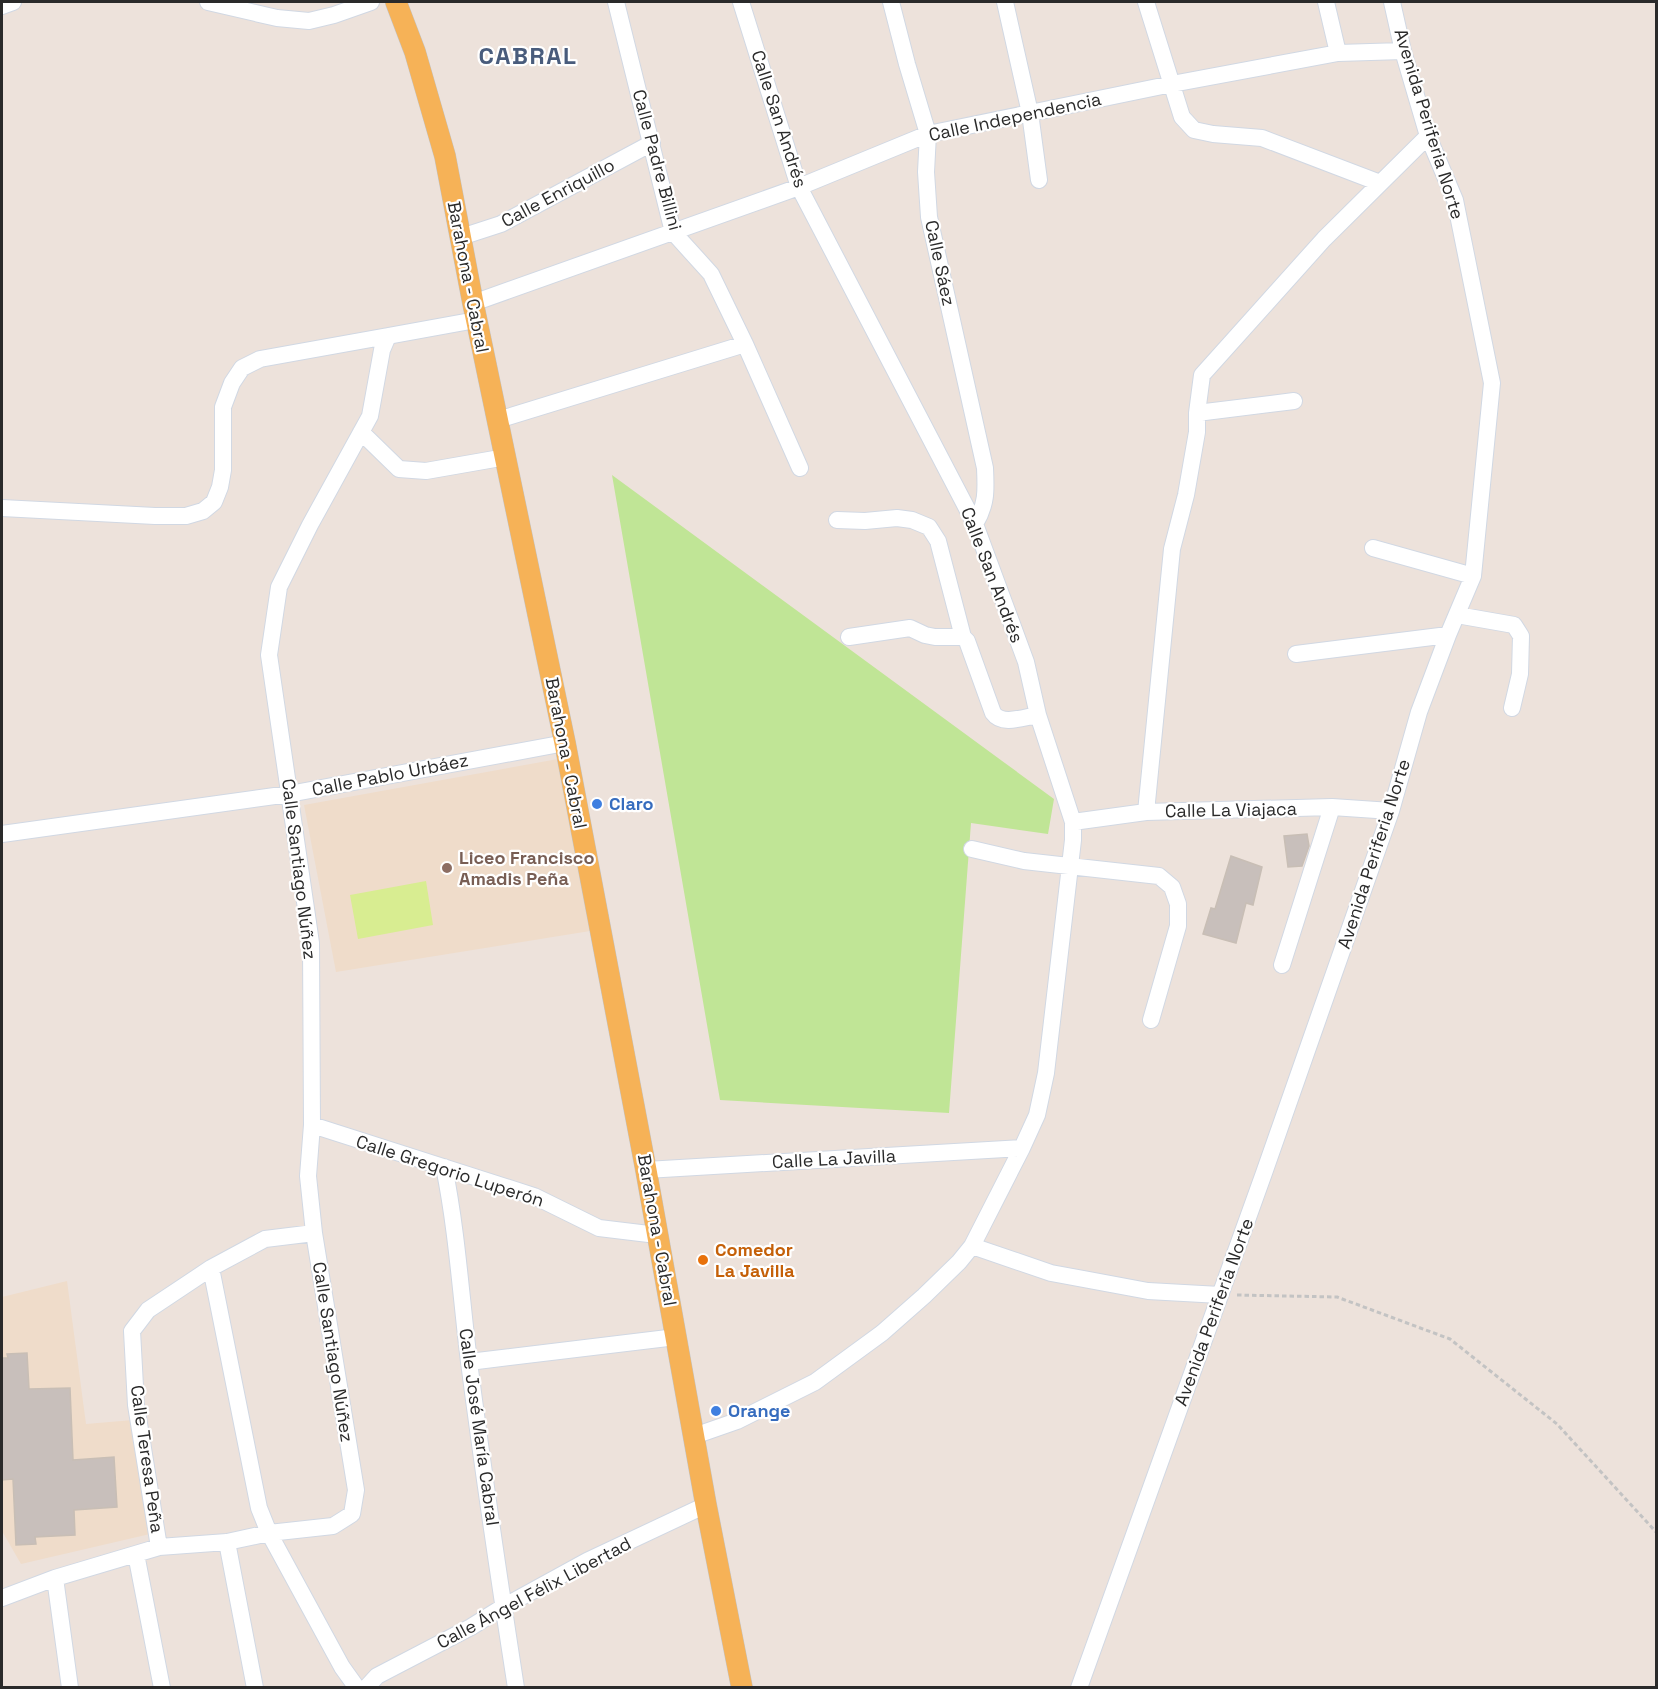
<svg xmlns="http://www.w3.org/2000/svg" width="1658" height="1689" font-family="'Space Grotesk',sans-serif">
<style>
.education{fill:#efdcca}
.green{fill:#c0e596}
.pitch{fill:#d8ed91}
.building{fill:#c8bfbb;stroke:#c8beb5;stroke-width:1.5}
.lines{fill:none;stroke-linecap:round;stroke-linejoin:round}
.minor-casing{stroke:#d1d8e3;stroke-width:18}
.major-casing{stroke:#c3c3c3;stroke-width:22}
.path{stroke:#c3c3c3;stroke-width:3;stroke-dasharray:4.5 3;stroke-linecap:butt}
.minor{stroke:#fff;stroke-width:16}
.major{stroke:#f6b257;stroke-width:21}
.shop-dot{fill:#3f7fe0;stroke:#fff;stroke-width:2}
.education-dot{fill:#8d6e63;stroke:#fff;stroke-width:2}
.food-dot{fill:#e8710a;stroke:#fff;stroke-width:2}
.labels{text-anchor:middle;stroke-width:4.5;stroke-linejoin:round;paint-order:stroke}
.street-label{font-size:18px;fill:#2a2a2a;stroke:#fff}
.shop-label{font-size:18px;font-weight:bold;fill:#366cbe;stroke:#fff;text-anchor:start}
.education-label{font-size:18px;font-weight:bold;fill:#785e54;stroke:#fff;text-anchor:start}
.food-label{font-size:18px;font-weight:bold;fill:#c56008;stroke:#fff;text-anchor:start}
.district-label{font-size:24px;font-weight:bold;letter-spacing:1.5px;fill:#495c7c;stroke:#fff}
</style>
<rect width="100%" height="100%" fill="#ede2db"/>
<path class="education" d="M 558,759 L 590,931 L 336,972 L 304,805 Z
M 67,1281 L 86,1424 L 133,1420 L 150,1534 L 21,1564 L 2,1531 L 2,1297 Z"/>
<path class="green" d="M 612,475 L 1054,799 L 1048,834 L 971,823 L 949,1113 L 720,1100 Z"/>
<path class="pitch" d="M 426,881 L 433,925 L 358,939 L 350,895 Z"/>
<path class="building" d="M 1307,834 L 1309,846 L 1302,866 L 1288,867 L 1284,836 Z
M 1231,856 L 1262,867 L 1253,905 L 1246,903 L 1236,943 L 1203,934 L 1211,908 L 1215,909 Z
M 27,1353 L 29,1389 L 70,1388 L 73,1460 L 114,1457 L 117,1507 L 74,1510 L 75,1535 L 35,1537 L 36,1544 L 16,1545 L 13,1479 L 2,1480 L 2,1358 L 8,1358 L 7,1354 Z"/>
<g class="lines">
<g class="minor-casing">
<path id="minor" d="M 208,2 L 277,18 L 309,21 L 334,15 L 371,2
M 616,2 L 673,232 L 711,274 L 745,344 L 800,468
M 891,2 L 907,64 L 928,134 L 926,172 L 929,217 L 985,468 C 986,490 987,504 975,524
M 1005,2 L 1030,113 L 1039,180
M 1146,2 L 1182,117 L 1194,130 L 1213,134 L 1262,138 L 1380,183
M 1326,2 L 1338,53
M 2,6 L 13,2
M 461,237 L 501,224 L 652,143
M 473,303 L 799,187 L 928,134 L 1172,84 L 1338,53 L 1403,51
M 1197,413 L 1294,401
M 498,420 L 745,344
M 361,432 L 399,469 L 426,471 L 506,457
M 2,508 L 155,516 L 186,516 L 203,511 L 214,502 L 220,487 L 223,470 L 223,407 L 232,383 L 242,368 L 260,359 L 388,336
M 837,520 L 865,521 L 897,518 L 912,520 L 929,527 L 938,541 L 963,637
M 1373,548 L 1473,576
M 1457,615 L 1514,625 L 1521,636 L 1520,674 L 1512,708
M 849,637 L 910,628 L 925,635 L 935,637 L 963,637 L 967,641 L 993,713 C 1002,726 1024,717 1038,715
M 1296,654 L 1448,635
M 1146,812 L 1172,549 L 1186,495 L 1197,432 L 1197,413 L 1202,375 L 1324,239 L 1428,136
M 1073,822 L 1146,812 L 1332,807 L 1391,811
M 2,834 L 289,794 L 565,743
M 972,849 L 1024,861 L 1159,876 L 1172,887 L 1178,904 L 1178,926 L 1151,1020
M 1282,965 L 1332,807
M 312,1125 L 534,1196 L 599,1228 L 657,1235
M 444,1167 C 457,1231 461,1297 469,1362 C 483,1470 499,1579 516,1688
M 646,1170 L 1022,1148
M 972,1246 L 1051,1273 L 1148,1291 L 1220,1295
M 211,1268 L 259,1508 L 269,1533 L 342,1667 L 357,1688
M 469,1362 L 676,1337
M 694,1436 L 737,1421 L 815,1382 L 882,1333 L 924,1296 L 959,1262 L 972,1246 L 1022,1148 L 1037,1115 L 1046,1073 L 1073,840 L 1073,822 L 1038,715 L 1026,662 L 975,524 L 799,187 L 741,2
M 227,1542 L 255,1688
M 159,1547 L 136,1405 L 132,1331 L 148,1310 L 211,1268 L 265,1239 L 314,1233
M 136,1554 L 162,1688
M 55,1578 L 70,1688
M 2,1598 L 55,1578 L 159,1547 L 227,1542 L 269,1533 L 333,1526 L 352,1514 L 356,1490 L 314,1233 L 308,1176 L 312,1125 L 311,943 L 269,655 L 279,587 L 310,525 L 370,416 L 382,350 L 388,336 L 476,320
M 366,1688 L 377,1676 L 471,1627 L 503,1607 L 587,1561 L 706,1505
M 1079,1688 L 1264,1173 L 1391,811 L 1419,712 L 1448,635 L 1473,576 L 1492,383 L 1455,200 L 1428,136 L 1403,51 L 1392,2"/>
</g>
<g class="major-casing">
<path id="major" d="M 396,2 L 415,52 L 445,156 L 473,303 L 565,743 L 646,1170 L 706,1505 L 742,1688"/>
</g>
<path class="path" d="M 1237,1295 L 1337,1297 L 1450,1339 L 1557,1424 L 1656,1532"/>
<use href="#minor" class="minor"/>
<use href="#major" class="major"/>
</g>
<g class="shop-dot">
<circle cx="597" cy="804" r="6"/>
<circle cx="716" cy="1411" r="6"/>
</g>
<circle class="education-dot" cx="447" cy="868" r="6"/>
<circle class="food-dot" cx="703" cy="1260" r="6"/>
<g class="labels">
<g class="street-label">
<text transform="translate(1015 117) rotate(-12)" y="6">Calle Independencia</text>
<text transform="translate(779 119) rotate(72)" y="6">Calle San Andrés</text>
<text transform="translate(1429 124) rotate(73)" y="6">Avenida Periferia Norte</text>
<text transform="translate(657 160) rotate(75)" y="6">Calle Padre Billini</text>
<text transform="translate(558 193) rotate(-28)" y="6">Calle Enriquillo</text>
<text transform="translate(940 263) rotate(78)" y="6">Calle Sáez</text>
<text transform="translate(468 277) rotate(79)" y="6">Barahona - Cabral</text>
<text transform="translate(992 575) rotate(69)" y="6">Calle San Andrés</text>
<text transform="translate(566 753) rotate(79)" y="6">Barahona - Cabral</text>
<text transform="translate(390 775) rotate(-11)" y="6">Calle Pablo Urbáez</text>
<text transform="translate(1231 810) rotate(-1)" y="6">Calle La Viajaca</text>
<text transform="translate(1374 854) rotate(-72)" y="6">Avenida Periferia Norte</text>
<text transform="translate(299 869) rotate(83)" y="6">Calle Santiago Núñez</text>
<text transform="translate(834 1159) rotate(-3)" y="6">Calle La Javilla</text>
<text transform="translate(450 1171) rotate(18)" y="6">Calle Gregorio Luperón</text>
<text transform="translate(657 1230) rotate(80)" y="6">Barahona - Cabral</text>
<text transform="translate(1214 1312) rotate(-70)" y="6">Avenida Periferia Norte</text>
<text transform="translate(333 1352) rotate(81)" y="6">Calle Santiago Núñez</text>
<text transform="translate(479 1427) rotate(82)" y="6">Calle José María Cabral</text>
<text transform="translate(147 1459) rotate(82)" y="6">Calle Teresa Peña</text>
<text transform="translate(534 1593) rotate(-28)" y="6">Calle Ángel Félix Libertad</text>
</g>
<g class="shop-label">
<text x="609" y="810">Claro</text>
<text x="728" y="1417">Orange</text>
</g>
<g class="education-label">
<text x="459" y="864">Liceo Francisco<tspan x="459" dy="21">Amadis Peña</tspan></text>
</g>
<g class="food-label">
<text x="715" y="1256">Comedor<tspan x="715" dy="21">La Javilla</tspan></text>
</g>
<g class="district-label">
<text x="528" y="64">CABRAL</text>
</g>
</g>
<rect width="1658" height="1689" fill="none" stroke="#2a2a2a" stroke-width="6"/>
</svg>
